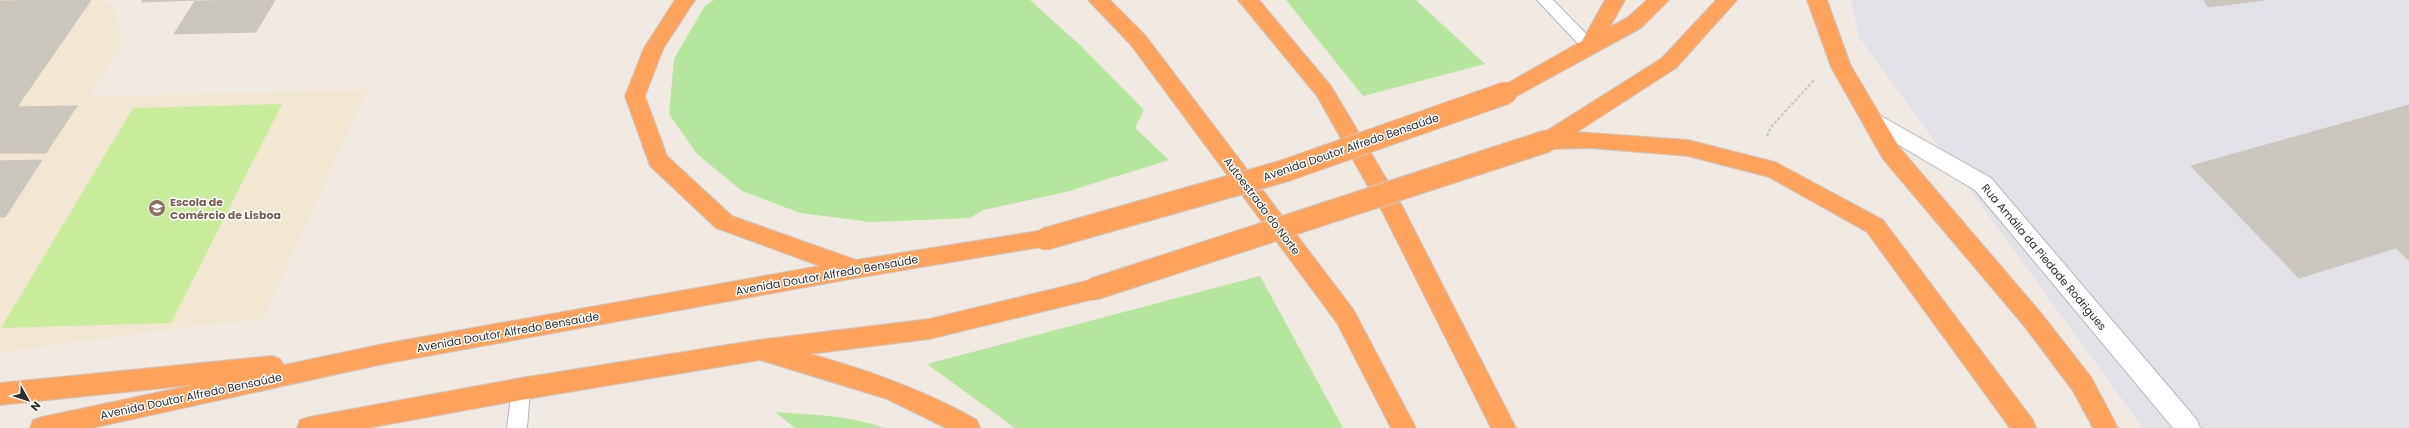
<svg xmlns="http://www.w3.org/2000/svg" width="2409" height="428" font-family="Poppins,sans-serif">
<style>
.industrial{fill:#e3e1e8}
.education{fill:#f0e6d1}
.green{fill:#b6e59e}
.pitch{fill:#c9ec9a}
.building{fill:#cbc7bf;stroke:#cbc5ba}
.lines{fill:none;stroke-linecap:round;stroke-linejoin:round}
.lane-casing{stroke:#b4b7c1;stroke-width:2}
.street-casing{stroke:#b4b7c1;stroke-width:2}
.highway-casing{stroke:#c9c9c9;stroke-width:2}
.path{stroke:#c9c9c9;stroke-width:2.5;stroke-dasharray:3 2;stroke-linecap:butt}
.lane{fill:#fff;fill-rule:evenodd}
.street{fill:#fff;fill-rule:evenodd}
.highway{fill:#ffa35c;fill-rule:evenodd}
.highway-bridge-casing{stroke:#c9c9c9;stroke-width:24;stroke-linecap:butt}
.highway-bridge{stroke:#ffa35c;stroke-width:22}
.labels{text-anchor:middle;stroke-width:3;stroke-linejoin:round;paint-order:stroke}
.street-label{font-size:11px;fill:#2e2e2e;stroke:#fff}
.education-label{font-size:11px;font-weight:bold;fill:#785e54;stroke:#fff;text-anchor:start}
</style>
<rect width="100%" height="100%" fill="#efe9e1"/>
<path class="industrial" d="M 1851,0 L 2409,0 L 2409,428 L 2143,428 L 1859,37 Z"/>
<path class="education" d="M 0,0 L 103,0 L 115,9 L 122,45 L 89,97 L 367,90 L 263,319 L 169,329 L 0,353 Z"/>
<path class="green" d="M 714,0 L 1030,0 L 1080,45 L 1144,110 L 1135,128 L 1169,160 L 1066,192 L 983,210 L 970,218 L 871,222 L 800,213 L 742,191 L 697,154 L 669,114 L 674,59 L 705,6 Z
M 1286,0 L 1416,0 L 1485,64 L 1363,96 Z
M 1260,276 L 1343,428 L 1015,428 L 927,364 Z
M 775,412 C 811,415 850,415 884,428 L 795,428 Z"/>
<path class="pitch" d="M 282,104 L 171,323 L 1,328 L 133,108 Z"/>
<path class="building" d="M 91,0 L 17,107 L 77,106 L 46,153 L 0,153 L 0,1 Z
M 143,0 L 195,0 L 142,2 Z
M 275,0 L 256,32 L 174,34 L 195,1 Z
M 2204,0 L 2265,0 L 2208,7 Z
M 2409,105 L 2409,261 L 2396,248 L 2299,278 L 2191,166 Z
M 42,160 L 5,217 L 0,217 L 0,161 Z"/>
<g class="lines">
<g class="lane-casing">
<path id="lane" d="M 1537,0 L 1553,0 L 1594,42 L 1597,46 L 1594,50 L 1584,50 Z
M 521,381 L 528,383 L 530,389 L 527,428 L 507,428 L 512,389 L 514,383 Z"/>
</g>
<g class="street-casing">
<path id="street" d="M 1872,111 L 1991,178 L 2197,420 L 2200,428 L 2173,428 L 1975,190 L 1865,125 L 1862,119 L 1865,113 Z"/>
</g>
<g class="highway-casing">
<path id="highway" d="M 675,0 L 695,0 L 663,49 L 645,96 L 667,156 L 732,216 L 856,260 L 1045,230 L 1053,233 L 1056,239 L 1053,245 L 856,278 L 383,364 L 92,428 L 30,428 L 33,420 L 42,417 L 193,385 L 0,405 L 0,383 L 272,356 L 280,359 L 284,365 L 383,344 L 820,266 L 716,228 L 650,166 L 625,96 L 644,48 Z
M 1088,0 L 1110,0 L 1145,35 L 1353,309 L 1416,428 L 1391,428 L 1337,323 L 1131,45 Z
M 1238,0 L 1259,0 L 1331,86 L 1399,200 L 1516,428 L 1491,428 L 1382,211 L 1317,96 Z
M 1605,0 L 1625,0 L 1610,27 L 1627,18 L 1647,0 L 1669,0 L 1641,28 L 1513,98 L 1506,101 L 1499,98 L 1496,93 L 1499,88 L 1582,41 Z
M 1716,0 L 1737,0 L 1676,68 L 1577,132 L 1688,140 L 1775,162 L 1883,220 L 2033,420 L 2036,428 L 2010,428 L 1867,232 L 1769,177 L 1688,156 L 1590,148 L 1547,149 L 1540,147 L 1536,141 L 1540,135 L 1662,58 Z
M 1807,0 L 1827,0 L 1851,66 L 1899,147 L 2041,313 L 2091,377 L 2118,428 L 2093,428 L 2073,391 L 2025,327 L 1883,159 L 1831,67 Z
M 1094,279 L 1102,282 L 1105,289 L 1102,296 L 1094,299 L 929,339 L 810,354 C 868,370 924,390 977,420 L 980,428 L 946,428 L 887,399 L 760,360 L 521,400 L 368,428 L 297,428 L 300,420 L 309,417 L 521,378 L 758,340 L 929,319 Z"/>
</g>
<path class="path" d="M 1767,136 L 1771,127 L 1814,80"/>
<use href="#lane" class="lane"/>
<use href="#street" class="street"/>
<use href="#highway" class="highway"/>
<g class="highway-bridge-casing">
<path id="highway-bridge" d="M 1045,239 L 1284,171 L 1506,93
M 1094,289 L 1547,141"/>
</g>
<use href="#highway-bridge" class="highway-bridge"/>
</g>
<defs>
<g id="university-disc" transform="scale(0.9)"><circle r="9.5" fill="#8d6e63" stroke="#fff"/><path d="M0-5L7-2L0 1L-7-2ZM-4 1L0 2.5L4 1V4Q0 6-4 4Z" fill="#fff"/></g>
</defs>
<g fill-rule="evenodd">
<use href="#university-disc" x="157" y="208"/>
</g>
<g class="labels">
<g class="street-label">
<text transform="translate(1351 147) rotate(-19)" y="4">Avenida Doutor Alfredo Bensaúde</text>
<text transform="translate(1262 206) rotate(53)" y="4">Autoestrada do Norte</text>
<text transform="translate(2044 257) rotate(50)" y="4">Rua Amália da Piedade Rodrigues</text>
<text transform="translate(827 275) rotate(-10)" y="4">Avenida Doutor Alfredo Bensaúde</text>
<text transform="translate(508 332) rotate(-10)" y="4">Avenida Doutor Alfredo Bensaúde</text>
<text transform="translate(191 396) rotate(-12)" y="4">Avenida Doutor Alfredo Bensaúde</text>
</g>
<g class="education-label">
<text x="170" y="206">Escola de<tspan x="170" dy="13">Comércio de Lisboa</tspan></text>
</g>
</g>
<g transform="translate(28 400) rotate(129)" stroke="#ffffff" stroke-width="3" paint-order="stroke">
<path d="M0-3L7 15L0 10L-7 15Z" fill="#2e2e2e"/>
<text y="-6" font-size="11" font-weight="bold" text-anchor="middle" fill="#2e2e2e">N</text>
</g>
</svg>
